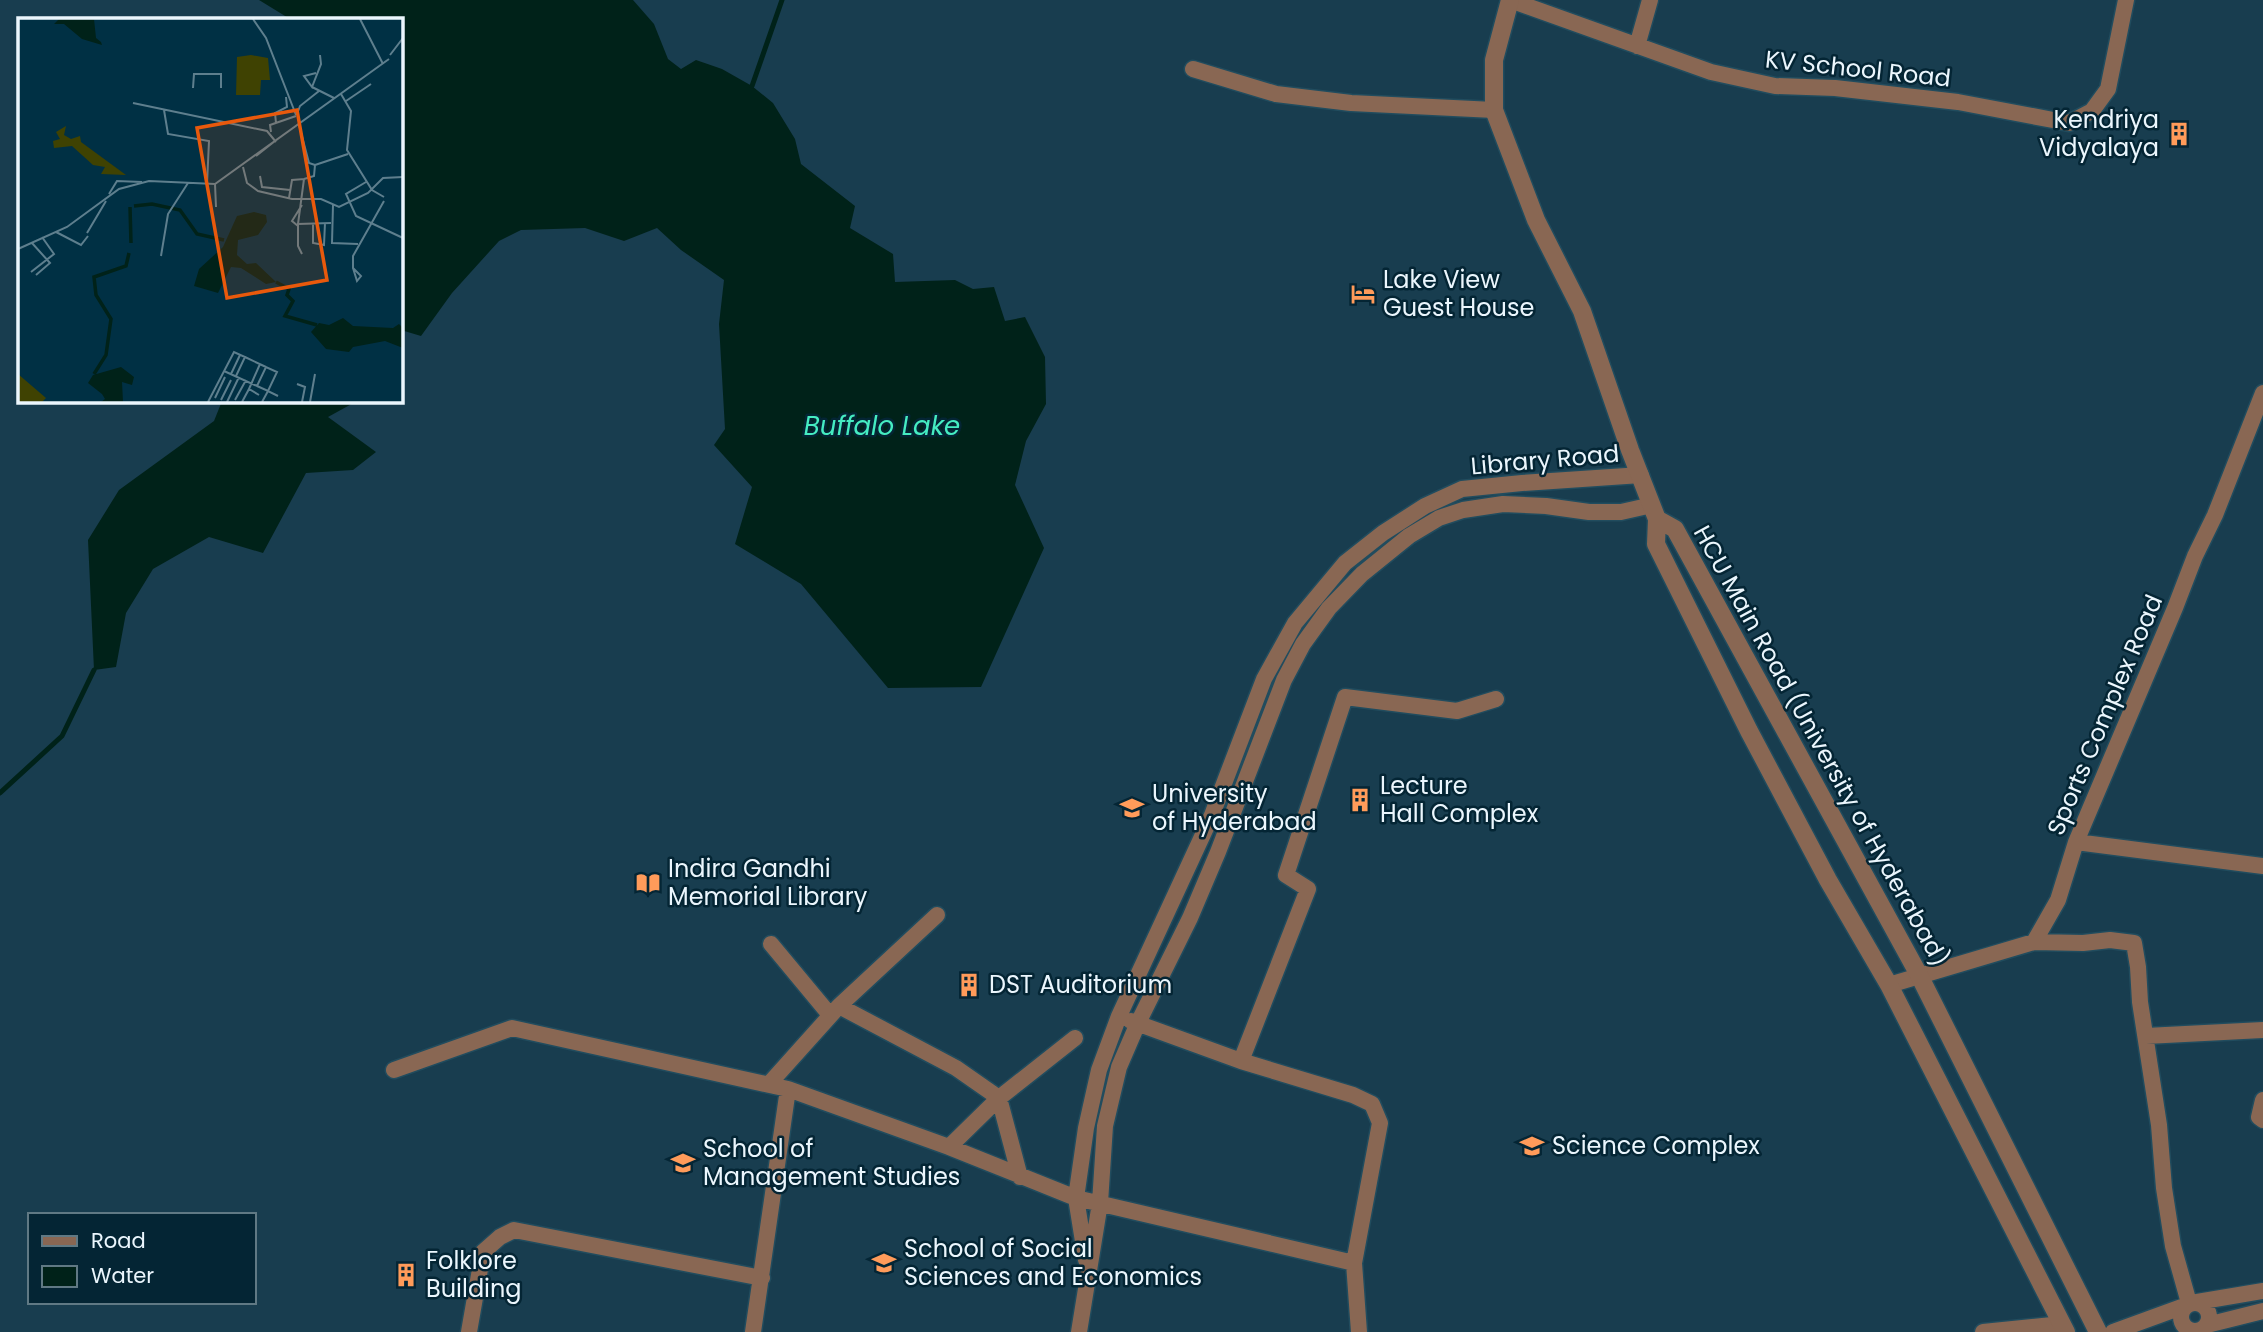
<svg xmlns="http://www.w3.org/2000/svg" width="2263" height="1332" font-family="Poppins,sans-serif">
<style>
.built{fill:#183d4f;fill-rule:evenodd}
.water{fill:#002219}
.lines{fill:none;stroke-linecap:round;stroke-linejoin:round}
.stream{stroke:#002219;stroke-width:5}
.minor-casing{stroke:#214c5e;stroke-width:19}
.tertiary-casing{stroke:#214c5e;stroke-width:21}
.minor{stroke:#896753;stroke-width:16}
.tertiary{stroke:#896753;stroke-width:18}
.labels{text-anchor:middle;stroke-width:5;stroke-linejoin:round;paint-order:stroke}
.street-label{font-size:24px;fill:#ebf6fd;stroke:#042534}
.poi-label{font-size:24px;fill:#ebf6fd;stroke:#042534;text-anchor:start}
.water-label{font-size:26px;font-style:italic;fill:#45ecc2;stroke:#042534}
.inset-river{fill:none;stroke:#002219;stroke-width:3.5}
.inset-road{fill:none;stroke:#5e7f8e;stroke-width:2}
.view{fill:#e8590c;fill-opacity:0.15;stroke:#e8590c;stroke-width:3.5}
.inset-edge{fill:none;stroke:#ebf6fd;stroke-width:3.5}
</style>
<rect width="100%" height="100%" fill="#003044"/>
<path class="built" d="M 0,0 L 2263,0 L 2263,1332 L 0,1332 ZM 19,19 L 401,19 L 401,401 L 19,401 ZM 30,1215 L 254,1215 L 254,1302 L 30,1302 Z"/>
<path class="water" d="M 259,0 L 633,0 L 654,24 L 668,59 L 681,69 L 696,60 L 722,69 L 752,86 L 773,103 L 795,139 L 801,164 L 855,206 L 850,228 L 893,254 L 895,282 L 955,280 L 973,289 L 994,287 L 1005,321 L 1025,317 L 1045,357 L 1046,404 L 1026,441 L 1015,485 L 1044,548 L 981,687 L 888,688 L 801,584 L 735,544 L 752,487 L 714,445 L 725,429 L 719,324 L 724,280 L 681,250 L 657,228 L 624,241 L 585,228 L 521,230 L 499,241 L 452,293 L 421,336 L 401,330 L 401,19 L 290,19 Z
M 222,401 L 357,401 L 328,417 L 376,452 L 353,470 L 306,473 L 263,553 L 209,537 L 153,569 L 126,613 L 116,667 L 94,670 L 88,540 L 119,490 L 214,421 Z"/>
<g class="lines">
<path class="stream" d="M 752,86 L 782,0
M 0,793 L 62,736 L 94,670"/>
<g class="minor-casing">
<path id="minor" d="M 1510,0 L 1711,72 L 1775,86 L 1835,88 L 1958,102 L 2069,123 L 2092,111 L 2108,89 L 2126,0
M 1637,46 L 1650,0
M 1193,69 L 1276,94 L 1351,103 L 1494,110
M 2076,842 L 2263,866
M 2034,942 L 2083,943 L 2110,940 L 2134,943 L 2138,967 L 2140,1002 L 2159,1125 L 2164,1188 L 2173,1246 L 2189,1303
M 771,944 L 830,1015
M 1889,985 L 2034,942 L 2058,900 L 2076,842 L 2175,608 L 2195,556 L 2215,515 L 2263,393
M 839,1006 L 937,915
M 2146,1036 L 2263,1030
M 1241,1061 L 1308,889 L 1286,875 L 1345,697 L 1457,711 L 1496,699
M 394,1070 L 512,1028 L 788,1089 L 753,1332
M 769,1084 L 839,1006 L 956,1068 L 999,1098 L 1020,1177
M 788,1089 L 949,1147 L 1076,1198 L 1354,1263 L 1380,1123 L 1372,1104 L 1353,1095 L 1241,1061 L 1131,1021
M 2263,1100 L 2259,1117 L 2263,1120
M 949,1147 L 999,1098 L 1075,1038
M 1086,1260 L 1076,1198 L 1086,1128 L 1099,1070 L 1119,1016 L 1212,815 L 1264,679 L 1295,623 L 1345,563 L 1383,533 L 1425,506 L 1462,489 L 1522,483 L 1641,475
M 1354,1263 L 1359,1332
M 2197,1302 L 2263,1291
M2181 1317a14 14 0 1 1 28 0a14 14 0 1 1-28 0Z
M 2207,1325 L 2263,1311
M 469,1332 L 483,1252 L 500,1237 L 514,1230 L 762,1278
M 1079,1332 L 1100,1203 L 1105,1126 L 1119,1067 L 1138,1023 L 1190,918 L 1218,852 L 1284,680 L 1303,644 L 1329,608 L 1362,574 L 1409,536 L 1439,518 L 1463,510 L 1503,504 L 1546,506 L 1589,512 L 1621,512 L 1652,505
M 1983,1332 L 2062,1324
M 2113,1332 L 2187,1305"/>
</g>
<g class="tertiary-casing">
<path id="tertiary" d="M 1510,0 L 1494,60 L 1494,110 L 1536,220 L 1582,311 L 1630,450 L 1657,519 L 1656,544 L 1749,731 L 1828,880 L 1889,985 L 2066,1332
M 1657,519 L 1675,529 L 1919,975 L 2098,1332"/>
</g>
<use href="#minor" class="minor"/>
<use href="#tertiary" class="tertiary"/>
</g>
<defs>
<g id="building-bare" transform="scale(1.89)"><path d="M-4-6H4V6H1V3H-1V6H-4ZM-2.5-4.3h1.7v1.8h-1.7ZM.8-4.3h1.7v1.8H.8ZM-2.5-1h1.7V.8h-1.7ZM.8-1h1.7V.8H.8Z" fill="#ff9b5a" stroke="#042534" stroke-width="2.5" paint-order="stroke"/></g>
<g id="hotel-bare" transform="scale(1.89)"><path d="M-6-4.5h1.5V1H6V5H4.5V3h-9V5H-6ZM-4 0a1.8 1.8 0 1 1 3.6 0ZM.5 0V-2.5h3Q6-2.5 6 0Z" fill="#ff9b5a" stroke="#042534" stroke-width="2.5" paint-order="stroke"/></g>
<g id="university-bare" transform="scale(1.89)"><path d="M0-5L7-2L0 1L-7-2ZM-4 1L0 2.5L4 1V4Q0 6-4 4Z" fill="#ff9b5a" stroke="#042534" stroke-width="2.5" paint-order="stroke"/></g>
<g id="library-bare" transform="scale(1.89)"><path d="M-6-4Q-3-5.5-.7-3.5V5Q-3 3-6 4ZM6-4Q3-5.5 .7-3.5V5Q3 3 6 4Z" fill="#ff9b5a" stroke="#042534" stroke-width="2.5" paint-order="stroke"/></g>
</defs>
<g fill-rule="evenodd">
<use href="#building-bare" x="2179" y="134"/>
<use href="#hotel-bare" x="1363" y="294"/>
<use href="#building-bare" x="1360" y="800"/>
<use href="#university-bare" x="1132" y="808"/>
<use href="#library-bare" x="648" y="883"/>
<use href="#building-bare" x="969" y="985"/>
<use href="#university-bare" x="1532" y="1146"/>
<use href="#university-bare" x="683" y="1163"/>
<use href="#university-bare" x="884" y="1263"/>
<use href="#building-bare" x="406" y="1275"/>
</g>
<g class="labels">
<g class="street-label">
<text transform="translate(1858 69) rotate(6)" y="8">KV School Road</text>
<text transform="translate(1545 460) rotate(-5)" y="8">Library Road</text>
<text transform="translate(2105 715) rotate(-67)" y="8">Sports Complex Road</text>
<text transform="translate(1821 746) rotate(61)" y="8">HCU Main Road (University of Hyderabad)</text>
</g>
<g class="poi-label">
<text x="2159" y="128" text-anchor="end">Kendriya<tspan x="2159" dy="28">Vidyalaya</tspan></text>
<text x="1383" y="288">Lake View<tspan x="1383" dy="28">Guest House</tspan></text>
<text x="1380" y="794">Lecture<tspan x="1380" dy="28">Hall Complex</tspan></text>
<text x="1152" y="802">University<tspan x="1152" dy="28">of Hyderabad</tspan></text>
<text x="668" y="877">Indira Gandhi<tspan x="668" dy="28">Memorial Library</tspan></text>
<text x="989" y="993">DST Auditorium</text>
<text x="1552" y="1154">Science Complex</text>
<text x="703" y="1157">School of<tspan x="703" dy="28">Management Studies</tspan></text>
<text x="904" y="1257">School of Social<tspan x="904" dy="28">Sciences and Economics</tspan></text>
<text x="426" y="1269">Folklore<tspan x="426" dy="28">Building</tspan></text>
</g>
<g class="water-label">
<text x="882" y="435">Buffalo Lake</text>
</g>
</g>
<g transform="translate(18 18)">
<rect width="385" height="385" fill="#003044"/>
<path d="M 233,37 L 250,40 L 252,62 L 243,62 L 242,77 L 218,77 L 219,39 ZM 48,108 L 46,117 L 53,121 L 62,118 L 63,124 L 108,157 L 83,156 L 87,149 L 75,147 L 54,128 L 36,130 L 35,123 L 42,121 L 38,114 ZM 0,356 L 28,380 L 24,384 L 0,384 Z" fill="#3f4202"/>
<path d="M 41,1 L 76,1 L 78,20 L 83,24 L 84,27 L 64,21 L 46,6 L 36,6 ZM 236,194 L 248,197 L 249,204 L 240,217 L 220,222 L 219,237 L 229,246 L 238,245 L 258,264 L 248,266 L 223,250 L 213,249 L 200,275 L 176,268 L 181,251 L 205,229 L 219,198 ZM 325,300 L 335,308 L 375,310 L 381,306 L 385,310 L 385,330 L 367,323 L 335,329 L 331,334 L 308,331 L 293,314 L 301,305 L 311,307 ZM 103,349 L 116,359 L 114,367 L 104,364 L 105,384 L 83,384 L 87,381 L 84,376 L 70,365 L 75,357 Z" fill="#002219"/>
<path class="inset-river" d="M 116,188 L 134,186 L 162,192 L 179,216 L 206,222M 112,189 L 113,225M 258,264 L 271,271 L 269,277 L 275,283 L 267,298 L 299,307M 76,356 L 88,337 L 93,301 L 78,277 L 76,259 L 108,248 L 111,235"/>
<path class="inset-road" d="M 235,1 L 248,20 L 278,97M 342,1 L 365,46M 372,37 L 385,20M 298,55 L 286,58 L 294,69 L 303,46 L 302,37M 294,69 L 316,80M 175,70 L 176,56 L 203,56 L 203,70M 323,76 L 333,93 L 329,132 L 354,172 L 366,179M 328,83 L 353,66M 115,85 L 249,113 L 258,124M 146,92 L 150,116 L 191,123 L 189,166M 279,96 L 282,88 L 301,73M 258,105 L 257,95 L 269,89 L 268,79M 281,107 L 291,145 L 297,147 L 296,158 L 286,161M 253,114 L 252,107 L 278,98M 238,138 L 257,123M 297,147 L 330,136M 225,149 L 229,165 L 240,173 L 274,181 L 303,181 L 321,189 L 350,175 L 365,160 L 385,159M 242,158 L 244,169 L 272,172M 348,164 L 328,176 L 338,198 L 385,220M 197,166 L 198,189M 91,176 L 99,163 L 124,164M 271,180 L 274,162 L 286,161 L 280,206M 315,187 L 314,225 L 340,226M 295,205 L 295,225 L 306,227 L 307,205M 280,208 L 274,203 L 284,187M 38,214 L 63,227 L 70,218M 69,215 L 88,183M 14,225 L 32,245 L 18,257M 0,231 L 49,209 L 101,171 L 131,163 L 197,166 L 371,41M 284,236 L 280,228 L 280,206 L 313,205M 143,238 L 150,196 L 170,165M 335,250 L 339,263 L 343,258 L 335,250 L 335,238 L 366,183M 13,254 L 36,236 L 24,219M 227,339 L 248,349M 206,353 L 239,368 L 248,349 L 259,354 L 250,373 L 239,368M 213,356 L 222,337M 279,366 L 287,369 L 284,384M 231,371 L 242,346M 197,380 L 207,359M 203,382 L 213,362M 217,382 L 228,362M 190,384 L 216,334 L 227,339 L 218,358M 209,384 L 221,359M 224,384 L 231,371 L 241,377M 244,384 L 250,373 L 260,378M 292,384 L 297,356"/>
<path class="view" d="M 279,92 L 309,262 L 209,280 L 179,110 Z"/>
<rect width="385" height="385" class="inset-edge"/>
</g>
<rect x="28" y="1213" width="228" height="91" fill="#042534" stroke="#607984" stroke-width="2"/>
<rect x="42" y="1236" width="35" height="10" fill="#896753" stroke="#607984" stroke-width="2"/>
<text x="91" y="1248" font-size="21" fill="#ebf6fd">Road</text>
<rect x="42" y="1266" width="35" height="21" fill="#002219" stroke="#607984" stroke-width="2"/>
<text x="91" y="1283" font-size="21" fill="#ebf6fd">Water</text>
</svg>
